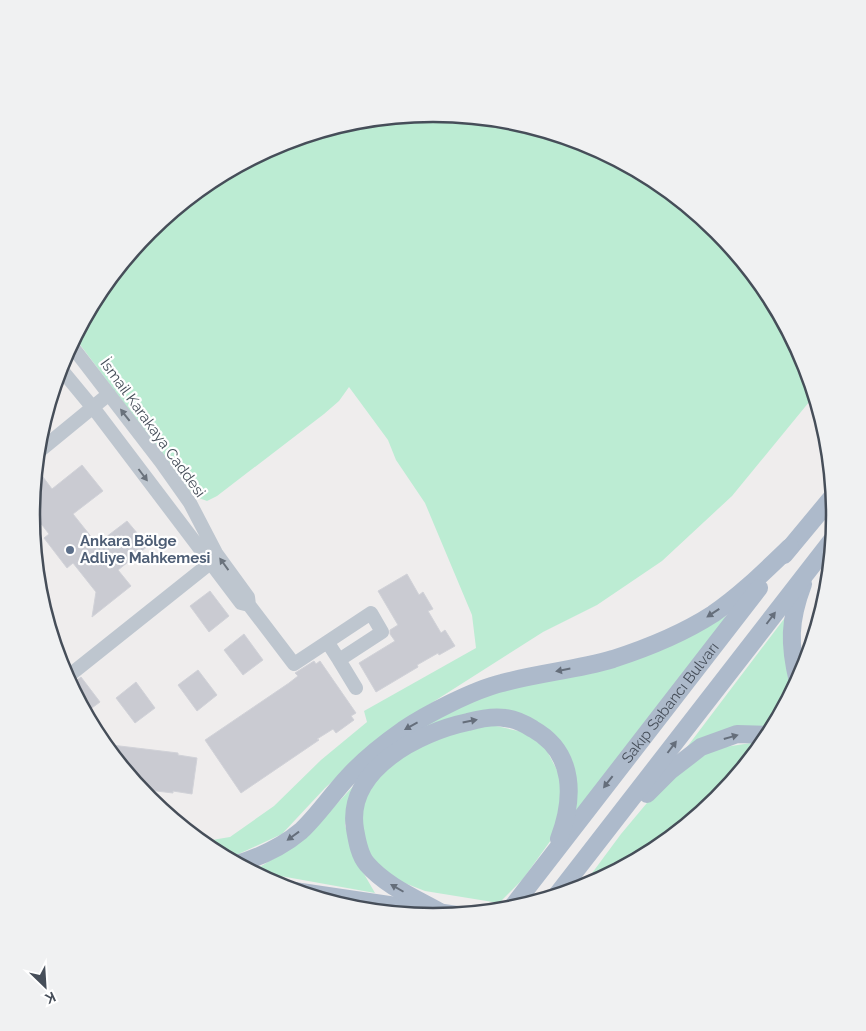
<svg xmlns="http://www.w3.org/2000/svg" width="866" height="1031" font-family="Raleway,sans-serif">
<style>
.green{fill:#bcecd3}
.building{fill:#cacbd2;stroke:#d1d2d8}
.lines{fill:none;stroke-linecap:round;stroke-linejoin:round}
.minor{stroke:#bec6cf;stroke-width:14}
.major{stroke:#adbacb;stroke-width:18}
.oneway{fill:#6a727c}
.oneway2{fill:#656e7b}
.service-dot{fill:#5c6f8a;stroke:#fff;stroke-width:2}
.labels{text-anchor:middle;stroke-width:4.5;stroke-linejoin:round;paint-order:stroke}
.street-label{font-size:15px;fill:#464e59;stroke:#fff}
.service-label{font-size:15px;font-weight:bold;fill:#4e5e75;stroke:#fff;text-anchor:start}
.rim{fill:none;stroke:#464e59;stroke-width:2.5}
</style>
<rect width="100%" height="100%" fill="#efeded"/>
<path class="green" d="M 433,114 L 512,122 L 587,144 L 656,182 L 717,232 L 767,293 L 804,362 L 814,396 L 732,496 L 662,561 L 597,605 L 543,632 L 389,730 L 325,788 L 282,834 L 232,857 C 219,858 210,849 200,842 L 230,837 L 274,806 L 321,760 L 367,722 L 364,711 L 476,648 L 472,615 L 425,503 L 396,460 L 388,440 L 349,387 L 339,401 L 324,414 L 217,496 L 207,501 L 199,498 L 190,491 L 75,338 L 99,292 L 149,231 L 210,181 L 280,144 L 355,121 Z
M 829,569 L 827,594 L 815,634 L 824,575 Z
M 732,613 L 574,818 L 551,735 L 471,714 L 429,725 L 390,753 L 351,796 L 345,825 L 356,860 L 375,893 L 253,871 L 294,846 L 318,824 L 385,752 L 427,721 L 466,702 L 684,638 Z
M 787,615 L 794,687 L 771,732 L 687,747 Z
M 487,724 L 523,732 L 545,747 L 558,772 L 563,799 L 551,840 L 523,879 L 499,903 L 425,891 L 384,875 L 362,844 L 361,814 L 370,786 L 392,762 L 421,743 Z
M 751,743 L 762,745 L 717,800 L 656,850 L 581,888 L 621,834 L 667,779 L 705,750 Z"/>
<path class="building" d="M 82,465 L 103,491 L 73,514 L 97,544 L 127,521 L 148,546 L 118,570 L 131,586 L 92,617 L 96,592 L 73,563 L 67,568 L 44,538 L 49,534 L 32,512 L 35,477 L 40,473 L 52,489 Z
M 407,574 L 419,595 L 423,592 L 433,609 L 428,611 L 441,633 L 445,630 L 455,646 L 439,655 L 438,653 L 417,665 L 418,667 L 376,692 L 359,663 L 395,641 L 390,634 L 390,630 L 398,625 L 378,591 Z
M 210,591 L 229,616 L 209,632 L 190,606 Z
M 244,634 L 263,660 L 243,675 L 224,650 Z
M 314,661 L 316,664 L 320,661 L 356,713 L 351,716 L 354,720 L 336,733 L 333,729 L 317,739 L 319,740 L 241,793 L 205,740 L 289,683 L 298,676 L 295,673 Z
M 198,670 L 217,695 L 197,711 L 178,685 Z
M 81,677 L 100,702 L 85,713 L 70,685 Z
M 136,682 L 155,708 L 135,723 L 116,698 Z
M 103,744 L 178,753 L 178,755 L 197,758 L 192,794 L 173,791 L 173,793 L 140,789 Z"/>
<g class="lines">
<path class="minor" d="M 71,345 L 161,462 L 190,503 L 216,553 L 248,597 L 249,605
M 60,368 L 98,414 L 241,603 L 249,605
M 37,453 L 109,394
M 249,605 L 294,664 L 371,613 L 382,632 L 339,660 L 328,643
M 339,660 L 356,688
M 66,678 L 209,564"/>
<g class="major">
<path d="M 784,555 L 833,496"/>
<path d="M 798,682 C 789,644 789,621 803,584"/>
<path d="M 647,794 L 670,771 L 701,747 L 737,734 L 769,735"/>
<path d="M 237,864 C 260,857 282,847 301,831 C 318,815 332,794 348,777 C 364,759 383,744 403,730 C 427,714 473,690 502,683 C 538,673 576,670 613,659 C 647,648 682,634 713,614 C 741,595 766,570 790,547"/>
<path d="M 294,891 L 457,915"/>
<path d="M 556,896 L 832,540"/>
<path id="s1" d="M 510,910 L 759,588"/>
<path d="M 440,912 C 415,898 386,886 367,864 C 359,855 357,840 355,829 C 345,769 420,732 468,722 C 479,719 493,716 505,718 C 515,719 525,724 533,729 C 576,753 574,799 559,839"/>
</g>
</g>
<defs><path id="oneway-solid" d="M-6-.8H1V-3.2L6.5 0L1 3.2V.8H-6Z" transform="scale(1.25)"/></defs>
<g class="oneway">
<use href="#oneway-solid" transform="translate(125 415) rotate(-128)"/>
<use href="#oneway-solid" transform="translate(143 475) rotate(53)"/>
<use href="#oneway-solid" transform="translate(224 564) rotate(-126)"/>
</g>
<g class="oneway2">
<use href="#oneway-solid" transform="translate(713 613) rotate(147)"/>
<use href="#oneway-solid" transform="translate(771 618) rotate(-53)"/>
<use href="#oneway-solid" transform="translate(563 670) rotate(169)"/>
<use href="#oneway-solid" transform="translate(470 721) rotate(-11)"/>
<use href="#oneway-solid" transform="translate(411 726) rotate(151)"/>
<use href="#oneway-solid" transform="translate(731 737) rotate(-16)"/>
<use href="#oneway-solid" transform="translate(672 747) rotate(-53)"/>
<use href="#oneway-solid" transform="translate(608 782) rotate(128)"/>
<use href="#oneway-solid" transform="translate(293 836) rotate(144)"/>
<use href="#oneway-solid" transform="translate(397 888) rotate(-150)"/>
</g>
<circle class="service-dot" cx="70" cy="550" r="5"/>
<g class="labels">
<g class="street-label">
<text transform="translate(153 428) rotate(54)" y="5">İsmail Karakaya Caddesi</text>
<text dy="5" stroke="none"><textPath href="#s1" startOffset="262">Sakıp Sabancı Bulvarı</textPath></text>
</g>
<g class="service-label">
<text x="80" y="546">Ankara Bölge<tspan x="80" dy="17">Adliye Mahkemesi</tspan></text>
</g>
</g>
<path d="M0 0H866V1031H0ZM40 515a393 393 0 1 1 786 0a393 393 0 1 1-786 0Z" fill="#f0f1f2" fill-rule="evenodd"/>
<path class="rim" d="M40 515a393 393 0 1 1 786 0a393 393 0 1 1-786 0Z"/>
<g transform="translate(45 986) rotate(155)" stroke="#ffffff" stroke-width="4" paint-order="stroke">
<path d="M0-4L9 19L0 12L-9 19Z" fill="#464e59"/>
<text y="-8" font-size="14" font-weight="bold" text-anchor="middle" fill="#464e59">K</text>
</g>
</svg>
